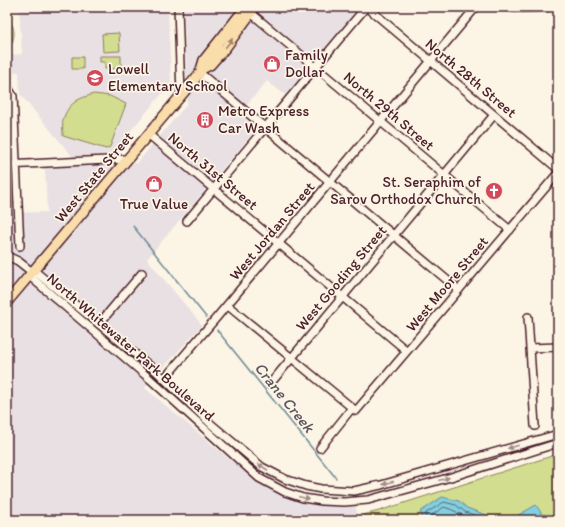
<svg xmlns="http://www.w3.org/2000/svg" width="565" height="527" font-family="Itim,sans-serif">
<style>
.built{fill:#e9e0e3}
.green{fill:#d2dd90;stroke:#8e7e5e}
.water{fill:#82cfe0;stroke:#6c8998}
.lines{fill:none;stroke-linecap:round;stroke-linejoin:round}
.shore{stroke:#606573;stroke-width:1}
.stream{stroke:#6c8998;stroke-width:1.5}
.minor-casing{stroke:#4a1f2b;stroke-width:10}
.major-casing{stroke:#4a1f2b;stroke-width:12}
.minor{stroke:#fcf5e5;stroke-width:7}
.major{stroke:#f9ddab;stroke-width:9}
.oneway{fill:#a27e6b}
.oneway2{fill:#a38a88}
.labels{text-anchor:middle;stroke-width:3.5;stroke-linejoin:round;paint-order:stroke}
.poi-label{font-size:15px;fill:#4a1f2b;stroke:#fcf5e5;text-anchor:start}
.street-label{font-size:15px;fill:#4a1f2b;stroke:#fcf5e5}
.water-label{font-size:16px;font-style:italic;fill:#5b5461;stroke:#fcf5e5}
</style>
<rect width="100%" height="100%" fill="#fcf5e5"/>
<filter id="ink" filterUnits="userSpaceOnUse"><feTurbulence type="fractalNoise" baseFrequency=".025" numOctaves="2"/><feDisplacementMap in="SourceGraphic" scale="8" xChannelSelector="R" yChannelSelector="G"/><feConvolveMatrix kernelMatrix="1 2 1 2 8 2 1 2 1" color-interpolation-filters="sRGB"/></filter>
<g filter="url(#ink)">
<path class="built" d="M 19,7 L 168,7 L 171,83 L 111,154 L 73,157 L 20,94 L 19,72 L 7,73 L 7,55 L 22,54 Z
M 184,7 L 359,7 L 285,95 L 267,81 L 239,114 L 256,129 L 147,259 L 202,325 L 145,388 L 228,458 L 260,483 L 300,501 L 330,506 L 356,505 L 357,520 L 7,520 L 7,213 L 47,212 L 45,168 L 137,163 L 187,104 Z"/>
<path class="green" d="M 7,19 C 16,26 16,39 9,47 L 7,47 Z
M 119,33 L 120,51 L 103,52 L 102,34 Z
M 100,56 L 121,56 L 121,68 L 105,69 L 105,62 L 100,62 Z
M 72,57 L 83,57 L 83,69 L 72,69 Z
M 94,94 L 110,96 L 126,104 L 110,147 L 106,149 L 63,136 C 63,131 62,124 63,120 C 68,103 79,98 94,94 Z
M 558,454 L 558,520 L 364,520 L 363,515 L 379,511 Z"/>
<path class="water" d="M 7,22 C 11,29 15,39 7,45 Z
M 442,497 L 459,501 L 467,508 L 500,520 L 515,517 L 536,505 L 542,514 L 543,520 L 423,520 L 420,512 Z"/>
<g class="lines">
<path class="shore" d="M 426,520 L 426,513 L 444,502 L 456,505 L 465,512 L 489,520
M 431,520 L 432,515 L 444,507 C 455,510 463,516 473,520"/>
<path class="stream" d="M 133,226 L 206,317
M 217,330 L 336,478
M 368,518 L 370,520"/>
<g class="minor-casing">
<path id="minor" d="M 178,7 L 181,95
M 367,7 L 558,169
M 507,7 L 524,8 L 547,7
M 251,13 L 510,230
M 200,73 L 459,290
M 7,86 L 13,96 L 20,246
M 148,134 L 407,351
M 7,165 L 127,159
M 187,221 L 366,7
M 7,256 L 18,261 L 32,272
M 32,272 L 33,279 L 40,285 L 150,379 L 259,478 L 285,492 L 303,498 L 322,501 L 344,502 L 368,500 L 451,477 L 558,443
M 32,272 L 37,273 L 156,371 L 211,424 L 262,467 L 285,479 L 306,486 L 321,489 L 354,491 L 381,485 L 558,434
M 227,305 L 356,411 L 558,173
M 528,317 L 535,426
M 99,324 L 142,273
M 530,348 L 558,347
M 164,379 L 217,317 L 476,7
M 270,384 L 494,115
M 320,448 L 352,408"/>
</g>
<g class="major-casing">
<path id="major" d="M 202,69 L 210,65 L 226,47 L 251,13 L 254,7
M 7,302 L 200,73 L 204,60 L 246,7"/>
</g>
<use href="#minor" class="minor"/>
<use href="#major" class="major"/>
</g>
<defs><path id="oneway-solid" d="M-6-.8H1V-3.2L6.5 0L1 3.2V.8H-6Z"/></defs>
<use class="oneway" href="#oneway-solid" transform="translate(229 43) rotate(-52)"/>
<g class="oneway2">
<use href="#oneway-solid" transform="translate(513 447) rotate(164)"/>
<use href="#oneway-solid" transform="translate(263 467) rotate(-147)"/>
<use href="#oneway-solid" transform="translate(444 479) rotate(-15)"/>
<use href="#oneway-solid" transform="translate(388 483) rotate(163)"/>
<use href="#oneway-solid" transform="translate(304 498) rotate(14)"/>
</g>
</g>
<defs>
<g id="shop-disc" transform="scale(0.9)"><circle r="9.5" fill="#d1495b" stroke="#fcf5e5"/><path d="M-5-2.5h2.3a2.7 3.5 0 0 1 5.4 0H5L5.5 6h-11ZM-1.5-2.5h3a1.5 2.3 0 0 0-3 0Z" fill="#fff"/></g>
<g id="school-disc" transform="scale(0.9)"><circle r="9.5" fill="#d1495b" stroke="#fcf5e5"/><path d="M0-5L7-2L0 1L-7-2ZM-4 1L0 2.5L4 1V4Q0 6-4 4Z" fill="#fff"/></g>
<g id="building-disc" transform="scale(0.9)"><circle r="9.5" fill="#d1495b" stroke="#fcf5e5"/><path d="M-4-6H4V6H1V3H-1V6H-4ZM-2.5-4.3h1.7v1.8h-1.7ZM.8-4.3h1.7v1.8H.8ZM-2.5-1h1.7V.8h-1.7ZM.8-1h1.7V.8H.8Z" fill="#fff"/></g>
<g id="church-disc" transform="scale(0.9)"><circle r="9.5" fill="#d1495b" stroke="#fcf5e5"/><path d="M-1.2-6h2.4v3.5h3.3v2.4h-3.3V6h-2.4V-.1h-3.3v-2.4h3.3Z" fill="#fff"/></g>
</defs>
<g fill-rule="evenodd">
<use href="#shop-disc" x="272" y="64"/>
<use href="#school-disc" x="95" y="78"/>
<use href="#building-disc" x="205" y="120"/>
<use href="#shop-disc" x="154" y="184"/>
<use href="#church-disc" x="494" y="191"/>
</g>
<g class="labels">
<g class="poi-label">
<text x="285" y="60">Family<tspan x="285" dy="17">Dollar</tspan></text>
<text x="108" y="74">Lowell<tspan x="108" dy="17">Elementary School</tspan></text>
<text x="218" y="116">Metro Express<tspan x="218" dy="17">Car Wash</tspan></text>
<text x="481" y="187" text-anchor="end">St. Seraphim of<tspan x="481" dy="17">Sarov Orthodox Church</tspan></text>
<text x="154" y="209" text-anchor="middle">True Value</text>
</g>
<g class="street-label">
<text transform="translate(471 78) rotate(40)" y="5">North 28th Street</text>
<text transform="translate(389 111) rotate(40)" y="5">North 29th Street</text>
<text transform="translate(213 171) rotate(40)" y="5">North 31st Street</text>
<text transform="translate(94 177) rotate(-50)" y="5">West State Street</text>
<text transform="translate(272 231) rotate(-50)" y="5">West Jordan Street</text>
<text transform="translate(341 278) rotate(-50)" y="5">West Gooding Street</text>
<text transform="translate(447 284) rotate(-50)" y="5">West Moore Street</text>
<text transform="translate(131 347) rotate(41)" y="5">North Whitewater Park Boulevard</text>
</g>
<g class="water-label">
<text transform="translate(285 397) rotate(51)" y="6">Crane Creek</text>
</g>
</g>
<rect width="565" height="527" fill="none" stroke="#fcf5e5" stroke-width="24"/>
<rect x="12" y="12" width="541" height="503" fill="none" stroke="#4a1f2b" stroke-width="1.5" filter="url(#ink)"/>
</svg>
